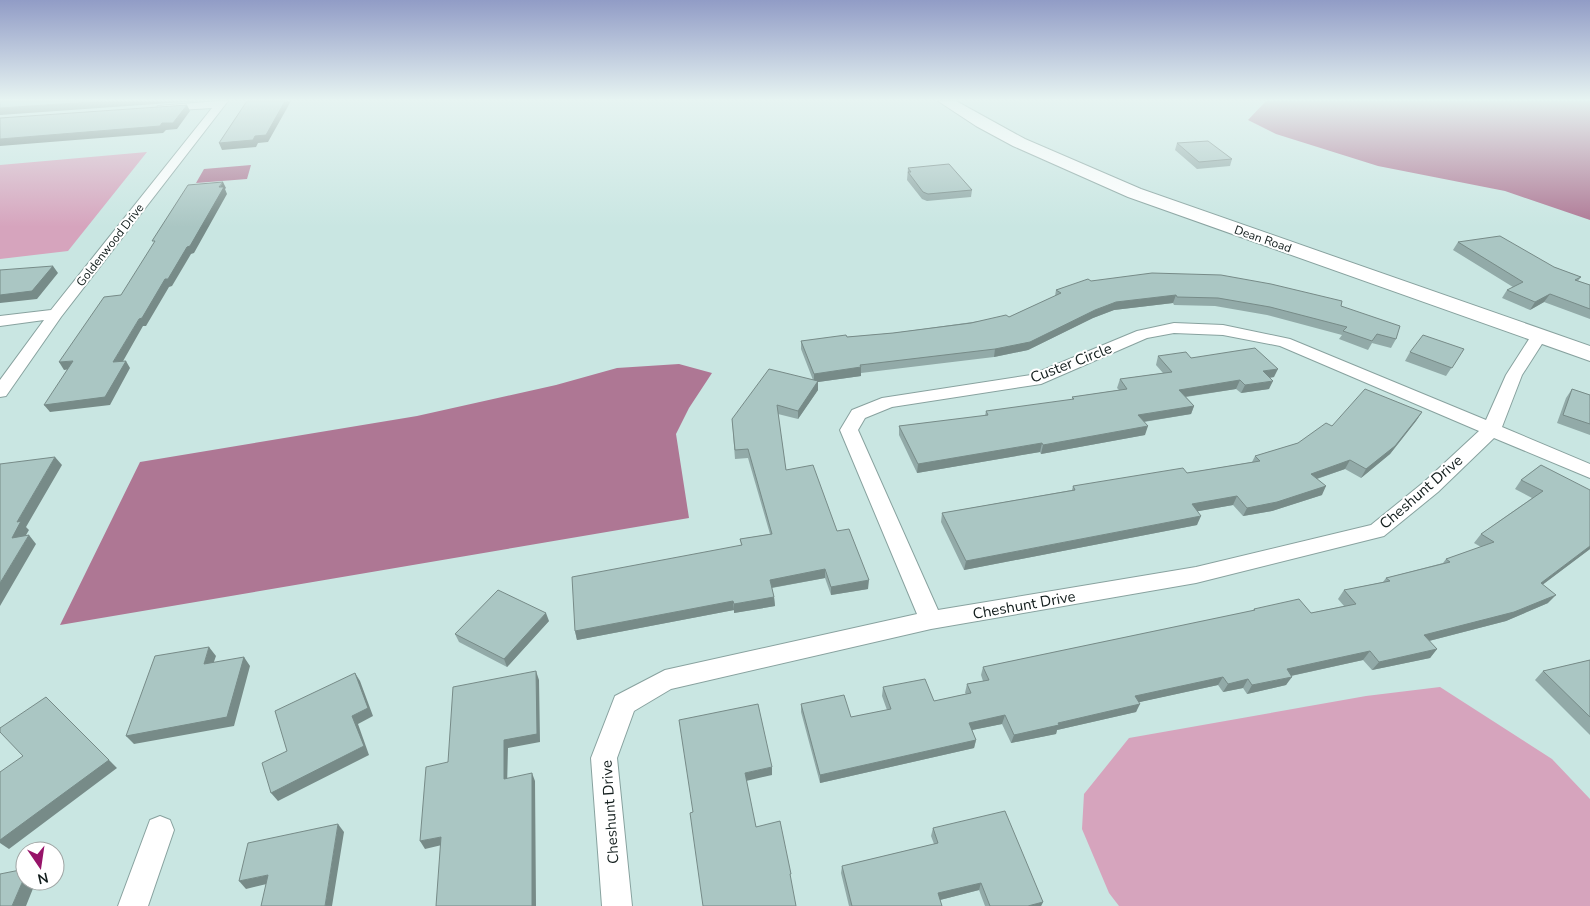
<svg xmlns="http://www.w3.org/2000/svg" width="1590" height="906" font-family="'Nunito Sans',sans-serif">
<style>
.green{fill:#d6a4bd}
.water{fill:#ae7794}
.lines{fill:none;stroke-linecap:round;stroke-linejoin:round}
.street-casing{stroke:#88a29f;stroke-width:2}
.secondary-casing{stroke:#88a29f;stroke-width:2}
.street{fill:#fff;fill-rule:evenodd}
.secondary{fill:#fff;fill-rule:evenodd}
.wall{fill:#92aaa8}
.shaded-wall{fill:#778b88}
.building{fill:#aac6c3;stroke:#778b88}
.labels{text-anchor:middle;stroke-width:4;stroke-linejoin:round;paint-order:stroke}
.far-street-label{font-size:12px;fill:#121d1c;stroke:#fff}
.street-label{font-size:15px;fill:#121d1c;stroke:#fff}
</style>
<rect width="100%" height="100%" fill="#c9e6e2"/>
<path class="green" d="M 147,152 L 68,251 L 0,259 L 0,165 Z
M 1440,687 L 1552,759 L 1590,799 L 1590,906 L 1119,906 L 1109,893 L 1082,829 L 1084,794 L 1129,738 L 1366,696 Z"/>
<path class="water" d="M 1266,101 L 1590,101 L 1590,220 L 1505,191 L 1378,166 L 1276,134 L 1248,120 Z
M 251,165 L 247,179 L 196,183 L 204,169 Z
M 679,364 L 712,373 L 689,408 L 676,434 L 689,518 L 60,625 L 140,462 L 417,416 L 556,385 L 617,368 Z"/>
<g class="lines">
<g class="street-casing">
<path id="street" d="M 218,101 L 228,101 L 61,317 L 6,396 L 0,397 L 0,380 L 44,320 L 0,326 L 0,316 L 51,310 L 212,108 L 162,111 L 157,108 L 158,106 Z
M 1174,323 L 1223,325 L 1290,339 L 1486,420 L 1506,375 L 1531,336 L 1533,333 L 1545,333 L 1547,336 L 1522,375 L 1502,427 L 1590,464 L 1590,478 L 1494,438 L 1438,492 L 1384,536 L 1196,583 L 931,629 L 671,689 L 634,711 L 617,758 L 632,906 L 602,906 L 591,758 L 615,696 L 665,670 L 917,614 L 840,430 L 852,410 L 882,398 L 1031,375 L 1137,331 ZM 1174,333 L 1223,335 L 1280,346 L 1479,431 L 1424,482 L 1371,525 L 1196,567 L 938,610 L 858,430 L 865,418 L 892,407 L 1041,384 L 1147,338 Z
M 160,816 L 170,820 L 174,830 L 148,906 L 118,906 L 150,820 Z"/>
</g>
<g class="secondary-casing">
<path id="secondary" d="M 938,101 L 956,101 L 1025,139 L 1141,189 L 1590,346 L 1590,361 L 1128,197 L 1013,146 L 976,126 Z"/>
</g>
<use href="#street" class="street"/>
<use href="#secondary" class="secondary"/>
</g>
<path class="wall" d="M 1177,143 L 1232,159 L 1230,166 L 1197,169 L 1175,150 Z
M 908,168 L 972,190 L 971,197 L 927,201 L 922,199 L 907,180 Z
M 1458,242 L 1554,267 L 1581,277 L 1578,281 L 1590,285 L 1590,319 L 1544,302 L 1530,310 L 1502,298 L 1507,290 L 1513,287 L 1453,250 Z
M 1091,281 L 1341,306 L 1396,339 L 1391,348 L 1372,343 L 1368,350 L 1339,339 L 1342,335 L 1267,315 L 1215,306 L 1174,305 L 1173,303 L 1114,310 L 1093,318 L 1028,350 L 994,357 L 861,373 L 861,376 L 818,382 L 818,390 L 798,419 L 778,414 L 786,470 L 837,531 L 868,589 L 831,595 L 825,578 L 772,588 L 774,597 L 775,606 L 734,613 L 734,610 L 577,640 L 575,631 L 741,545 L 740,539 L 770,534 L 748,458 L 735,459 L 732,419 L 813,380 L 801,349 L 801,341 L 893,333 L 1009,317 L 1055,296 L 1056,290 Z
M 1464,349 L 1446,376 L 1405,361 L 1410,352 Z
M 1158,356 L 1191,358 L 1274,377 L 1270,378 L 1269,389 L 1241,393 L 1236,389 L 1186,397 L 1194,406 L 1191,414 L 1144,422 L 1145,435 L 1041,454 L 1040,452 L 917,473 L 899,435 L 899,426 L 985,416 L 986,411 L 1072,400 L 1072,397 L 1119,390 L 1117,388 L 1120,379 L 1163,373 L 1156,365 Z
M 1572,389 L 1590,395 L 1590,435 L 1557,423 L 1566,398 Z
M 1422,412 L 1416,421 L 1390,454 L 1361,478 L 1345,469 L 1317,479 L 1322,495 L 1272,511 L 1243,516 L 1233,505 L 1198,511 L 1197,525 L 964,570 L 941,522 L 942,513 L 1072,490 L 1073,486 L 1187,473 L 1252,462 L 1255,456 L 1298,443 L 1332,426 Z
M 1541,465 L 1590,549 L 1543,584 L 1548,603 L 1506,621 L 1429,641 L 1437,649 L 1430,658 L 1372,670 L 1363,660 L 1291,676 L 1286,685 L 1247,694 L 1243,688 L 1223,692 L 1218,685 L 1139,702 L 1136,712 L 1057,730 L 1056,734 L 1011,743 L 1002,724 L 972,730 L 976,740 L 974,748 L 820,783 L 801,712 L 801,704 L 851,717 L 887,710 L 882,696 L 883,687 L 934,701 L 966,694 L 965,693 L 967,684 L 983,681 L 981,675 L 983,667 L 1252,611 L 1254,609 L 1311,613 L 1344,606 L 1338,599 L 1344,590 L 1383,582 L 1386,578 L 1443,563 L 1446,559 L 1481,547 L 1474,543 L 1481,534 L 1532,498 L 1515,489 L 1521,480 Z
M 549,621 L 507,667 L 459,642 L 455,634 Z
M 1590,660 L 1590,735 L 1535,680 L 1543,671 Z
M 933,828 L 1043,902 L 1041,906 L 985,906 L 979,890 L 940,900 L 942,906 L 849,906 L 841,873 L 842,866 L 934,844 L 931,836 Z"/>
<path class="shaded-wall" d="M 106,101 L 198,101 L 0,115 L 0,108 Z
M 285,101 L 291,101 L 268,142 L 258,143 L 256,147 L 222,150 L 219,143 L 255,136 Z
M 187,105 L 190,111 L 177,129 L 166,130 L 163,133 L 0,146 L 0,139 L 162,123 Z
M 223,182 L 226,188 L 225,189 L 227,194 L 194,253 L 191,254 L 172,286 L 169,287 L 146,326 L 143,326 L 118,370 L 113,362 L 139,319 Z
M 53,266 L 58,273 L 37,299 L 0,303 L 0,295 Z
M 1550,294 L 1544,302 L 1530,310 L 1535,302 Z
M 1176,295 L 1173,303 L 1114,310 L 1093,318 L 1028,350 L 994,357 L 995,349 L 1116,302 Z
M 73,361 L 78,368 L 64,370 L 59,362 Z
M 126,361 L 130,368 L 110,405 L 50,412 L 44,405 Z
M 861,367 L 861,376 L 818,382 L 818,390 L 798,419 L 798,411 L 814,382 L 814,374 Z
M 1278,369 L 1274,377 L 1259,379 L 1263,371 Z
M 1240,380 L 1236,389 L 1176,398 L 1179,390 Z
M 1273,381 L 1269,389 L 1241,393 L 1245,385 Z
M 1194,406 L 1191,414 L 1135,423 L 1138,415 Z
M 1422,412 L 1416,421 L 1390,454 L 1361,478 L 1366,469 Z
M 1148,426 L 1145,435 L 1041,454 L 1043,445 Z
M 1042,443 L 1040,452 L 917,473 L 918,464 Z
M 55,457 L 62,465 L 26,527 L 29,530 L 19,547 L 12,538 L 17,522 Z
M 1350,460 L 1345,469 L 1307,482 L 1311,474 Z
M 1326,486 L 1322,495 L 1272,511 L 1243,516 L 1247,508 Z
M 1237,496 L 1233,505 L 1188,513 L 1192,504 Z
M 1201,516 L 1197,525 L 964,570 L 966,561 Z
M 29,535 L 36,544 L 0,606 L 0,583 Z
M 1590,546 L 1590,549 L 1533,592 L 1541,583 Z
M 825,569 L 825,578 L 770,588 L 770,580 Z
M 869,580 L 868,589 L 831,595 L 831,587 Z
M 1556,595 L 1548,603 L 1506,621 L 1417,644 L 1424,635 Z
M 774,597 L 775,606 L 734,613 L 734,604 Z
M 733,601 L 734,610 L 577,640 L 575,631 Z
M 546,613 L 549,621 L 507,667 L 504,659 Z
M 209,647 L 216,656 L 210,673 L 204,664 Z
M 1437,649 L 1430,658 L 1372,670 L 1379,662 Z
M 1370,651 L 1363,660 L 1281,678 L 1287,669 Z
M 244,657 L 250,666 L 234,726 L 134,744 L 126,736 Z
M 536,671 L 539,680 L 540,742 L 508,748 L 507,787 L 504,779 L 504,740 Z
M 355,673 L 360,681 L 373,716 L 358,724 L 369,755 L 278,801 L 271,793 Z
M 1223,677 L 1218,685 L 1131,704 L 1135,696 Z
M 1292,677 L 1286,685 L 1247,694 L 1252,685 Z
M 1248,679 L 1243,688 L 1223,692 L 1228,684 Z
M 46,697 L 117,768 L 9,849 L 0,843 L 0,840 Z
M 1140,704 L 1136,712 L 1057,730 L 1056,734 L 1011,743 L 1014,735 L 1058,723 Z
M 1005,715 L 1002,724 L 967,731 L 969,723 Z
M 976,740 L 974,748 L 820,783 L 820,775 Z
M 772,767 L 772,775 L 746,781 L 745,773 Z
M 532,773 L 535,781 L 536,906 L 532,906 Z
M 338,824 L 344,832 L 332,906 L 325,906 Z
M 441,837 L 446,844 L 425,849 L 420,841 Z
M 268,875 L 275,882 L 246,889 L 239,881 Z
M 25,876 L 25,881 L 36,881 L 26,906 L 12,906 Z
M 981,883 L 979,890 L 936,901 L 938,893 Z
M 1043,902 L 1041,906 L 1028,906 Z"/>
<path class="building" d="M 0,101 L 106,101 L 0,108 Z
M 247,101 L 285,101 L 266,135 L 255,136 L 253,140 L 219,143 Z
M 187,105 L 173,123 L 162,123 L 160,126 L 0,139 L 0,118 Z
M 1208,141 L 1232,159 L 1199,162 L 1177,143 Z
M 949,164 L 972,190 L 928,194 L 923,192 L 908,172 L 911,172 L 908,168 Z
M 223,182 L 219,187 L 224,187 L 190,246 L 187,247 L 168,279 L 165,279 L 142,318 L 139,319 L 113,362 L 126,361 L 105,397 L 44,405 L 73,361 L 59,362 L 104,297 L 121,295 L 155,241 L 152,241 L 188,185 Z
M 1500,236 L 1554,267 L 1581,277 L 1575,280 L 1590,285 L 1590,309 L 1550,294 L 1535,302 L 1507,290 L 1523,282 L 1458,242 Z
M 53,266 L 32,291 L 0,295 L 0,270 Z
M 1152,273 L 1221,275 L 1271,284 L 1342,301 L 1341,306 L 1400,326 L 1396,339 L 1377,334 L 1372,341 L 1343,331 L 1347,327 L 1270,307 L 1218,298 L 1177,297 L 1176,295 L 1116,302 L 1095,310 L 1030,342 L 995,349 L 860,365 L 861,367 L 814,374 L 801,341 L 846,335 L 847,337 L 893,333 L 971,323 L 1006,315 L 1009,317 L 1061,293 L 1056,290 L 1088,279 L 1091,281 Z
M 1423,335 L 1464,349 L 1452,368 L 1410,352 Z
M 1255,348 L 1278,369 L 1263,371 L 1273,381 L 1245,385 L 1240,380 L 1179,390 L 1194,406 L 1138,415 L 1148,426 L 1043,445 L 1042,443 L 918,464 L 899,426 L 988,415 L 986,411 L 1074,399 L 1072,397 L 1127,389 L 1120,379 L 1172,372 L 1158,356 L 1186,352 L 1191,358 Z
M 769,369 L 818,381 L 798,411 L 777,405 L 786,470 L 813,465 L 837,531 L 849,529 L 869,580 L 831,587 L 825,569 L 770,580 L 774,597 L 734,604 L 733,601 L 575,631 L 572,577 L 742,545 L 740,539 L 772,534 L 748,449 L 735,450 L 732,419 Z
M 1365,389 L 1422,412 L 1395,446 L 1366,469 L 1350,460 L 1311,474 L 1326,486 L 1277,502 L 1247,508 L 1237,496 L 1192,504 L 1201,516 L 966,561 L 942,513 L 1075,490 L 1073,486 L 1183,468 L 1187,473 L 1260,461 L 1255,456 L 1298,443 L 1326,423 L 1332,426 Z
M 1572,389 L 1590,395 L 1590,424 L 1563,415 Z
M 55,457 L 17,522 L 21,521 L 12,538 L 29,535 L 0,583 L 0,464 Z
M 1541,465 L 1590,490 L 1590,546 L 1541,583 L 1556,595 L 1514,612 L 1424,635 L 1437,649 L 1379,662 L 1370,651 L 1287,669 L 1292,677 L 1252,685 L 1248,679 L 1228,684 L 1223,677 L 1135,696 L 1140,704 L 1058,723 L 1059,725 L 1014,735 L 1005,715 L 969,723 L 976,740 L 820,775 L 801,704 L 844,695 L 851,717 L 891,709 L 883,687 L 925,679 L 934,701 L 971,693 L 967,684 L 989,680 L 983,667 L 1255,610 L 1254,609 L 1299,599 L 1311,613 L 1356,604 L 1344,590 L 1390,581 L 1386,578 L 1450,562 L 1446,559 L 1494,542 L 1481,534 L 1543,491 L 1521,480 Z
M 498,590 L 546,613 L 504,659 L 455,634 Z
M 209,647 L 204,664 L 244,657 L 227,717 L 126,736 L 155,656 Z
M 1590,660 L 1590,717 L 1543,671 Z
M 536,671 L 537,734 L 504,740 L 504,779 L 532,773 L 532,906 L 436,906 L 441,837 L 420,841 L 426,767 L 448,762 L 453,687 Z
M 355,673 L 368,708 L 352,716 L 364,746 L 271,793 L 262,763 L 287,751 L 275,711 Z
M 46,697 L 109,760 L 0,840 L 0,772 L 23,756 L 0,732 L 0,728 Z
M 758,704 L 772,767 L 745,773 L 756,827 L 780,821 L 791,874 L 790,874 L 796,906 L 703,906 L 690,813 L 693,812 L 679,720 Z
M 1005,811 L 1043,902 L 1028,906 L 990,906 L 981,883 L 938,893 L 942,906 L 852,906 L 842,866 L 938,843 L 933,828 Z
M 338,824 L 325,906 L 261,906 L 268,875 L 239,881 L 248,843 Z
M 25,869 L 25,876 L 12,906 L 0,906 L 0,874 Z"/>
<linearGradient id="sky" x2="0" y2="1"><stop stop-color="#919cc6"/><stop offset="0.44" stop-color="#e7f4f2"/><stop offset="1" stop-color="#e7f4f2" stop-opacity="0"/></linearGradient>
<rect width="1590" height="227" fill="url(#sky)"/>
<g class="labels">
<g class="far-street-label">
<text transform="translate(1263 239) rotate(19)" y="4">Dean Road</text>
<text transform="translate(110 245) rotate(-52)" y="4">Goldenwood Drive</text>
</g>
<g class="street-label">
<text transform="translate(1071 363) rotate(-21)" y="5">Custer Circle</text>
<text transform="translate(1421 492) rotate(-41)" y="5">Cheshunt Drive</text>
<text transform="translate(1024 605) rotate(-10)" y="5">Cheshunt Drive</text>
<text transform="translate(610 812) rotate(-94)" y="5">Cheshunt Drive</text>
</g>
</g>
<g transform="translate(40 866) rotate(167)"><circle r="24" fill="#ffffff" stroke="#a0a5a4"/>
<path d="M0-4L9 19L0 12L-9 19Z" fill="#971369"/>
<text y="-8" font-size="14" font-weight="bold" text-anchor="middle" fill="#121d1c">N</text>
</g>
</svg>
